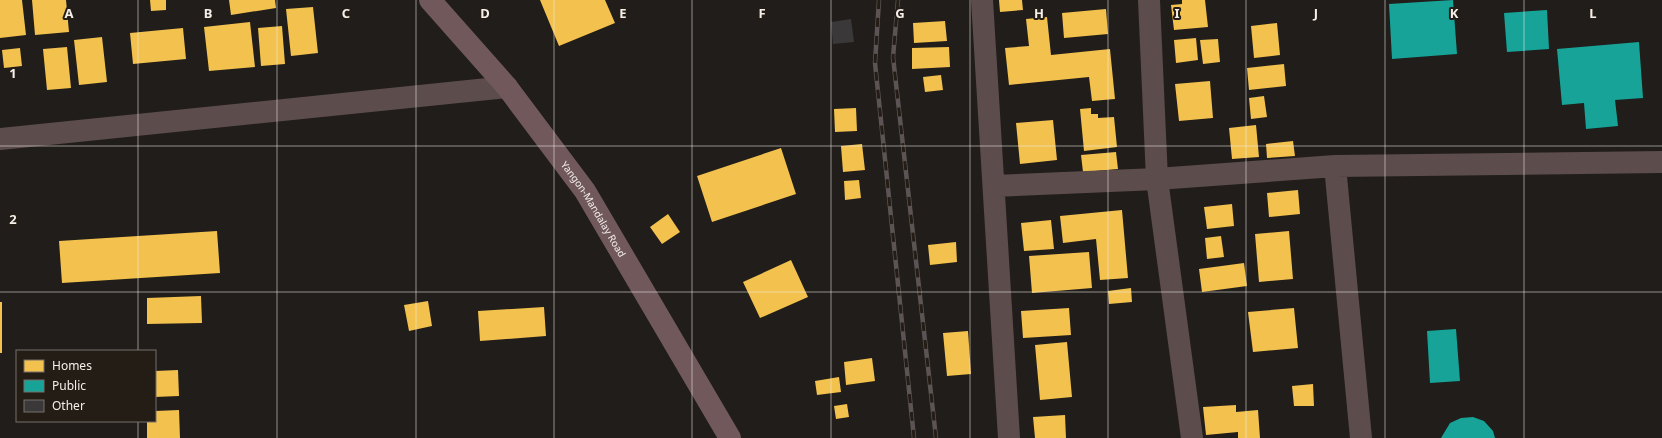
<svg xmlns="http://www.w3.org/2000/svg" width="1662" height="438" font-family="'Noto Sans',sans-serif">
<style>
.homes{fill:#f2c14e}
.public{fill:#17a398}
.building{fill:#3a3838}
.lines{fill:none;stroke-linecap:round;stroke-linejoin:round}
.street{stroke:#5c4c4c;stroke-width:22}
.highway{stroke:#70585b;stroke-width:22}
.rail-casing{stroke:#5c5454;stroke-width:4.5}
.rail{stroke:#241d16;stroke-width:3;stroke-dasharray:9;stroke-linecap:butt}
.grid{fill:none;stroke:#f4efeb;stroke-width:1;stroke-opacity:0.55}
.labels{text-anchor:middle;stroke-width:4;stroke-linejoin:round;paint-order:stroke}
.street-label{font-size:10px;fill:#f4efeb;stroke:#241d16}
.grid-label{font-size:13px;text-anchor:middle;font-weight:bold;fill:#f4efeb;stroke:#241d16;stroke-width:4;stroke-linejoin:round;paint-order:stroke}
</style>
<rect width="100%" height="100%" fill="#201d1a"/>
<path class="homes" d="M 0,0 L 22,0 L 26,35 L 0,38 Z
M 32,0 L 66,0 L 69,32 L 35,35 Z
M 150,0 L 166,0 L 166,10 L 151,11 Z
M 229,0 L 275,0 L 276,8 L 231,15 Z
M 540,0 L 605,0 L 615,23 L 559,46 Z
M 999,0 L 1022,0 L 1023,10 L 1000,12 Z
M 1182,0 L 1205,0 L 1208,27 L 1174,30 L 1171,5 L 1182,4 Z
M 313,7 L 318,53 L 291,56 L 286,9 Z
M 1106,9 L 1108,34 L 1064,38 L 1062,13 Z
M 1047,17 L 1051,55 L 1110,49 L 1115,99 L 1092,101 L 1089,77 L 1009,85 L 1005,48 L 1029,46 L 1026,19 Z
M 945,21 L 947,41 L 914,43 L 913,23 Z
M 250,22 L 255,67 L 209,71 L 204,27 Z
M 1277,23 L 1280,55 L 1254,58 L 1251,26 Z
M 282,26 L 285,64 L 261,66 L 258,28 Z
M 183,28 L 186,59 L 133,64 L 130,33 Z
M 102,37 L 107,82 L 79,85 L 74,40 Z
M 1196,38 L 1198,60 L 1176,63 L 1174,40 Z
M 1218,39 L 1220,62 L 1203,64 L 1200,40 Z
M 67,47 L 71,88 L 47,90 L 43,49 Z
M 949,47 L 950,67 L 912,69 L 912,48 Z
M 20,48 L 22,66 L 4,68 L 2,50 Z
M 1284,64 L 1286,86 L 1249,90 L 1247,68 Z
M 941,75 L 943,90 L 925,92 L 923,77 Z
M 1210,81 L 1213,118 L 1179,121 L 1175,84 Z
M 1264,96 L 1267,117 L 1251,119 L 1249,98 Z
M 856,108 L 857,131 L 835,132 L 834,109 Z
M 1091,108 L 1091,114 L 1098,114 L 1098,118 L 1114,117 L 1117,147 L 1084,151 L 1080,109 Z
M 1053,120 L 1057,160 L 1020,164 L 1016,123 Z
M 1256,125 L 1259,157 L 1232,159 L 1229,128 Z
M 1293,141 L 1295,156 L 1267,158 L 1266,144 Z
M 862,144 L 865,170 L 843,172 L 841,146 Z
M 781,148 L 796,194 L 712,222 L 697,176 Z
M 1116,152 L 1118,169 L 1083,172 L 1081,155 Z
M 859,180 L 861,198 L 845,200 L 844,181 Z
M 1298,190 L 1300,214 L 1269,217 L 1267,193 Z
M 1232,204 L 1234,226 L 1207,229 L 1204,207 Z
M 1122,210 L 1128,278 L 1100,280 L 1096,239 L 1063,243 L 1060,216 Z
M 668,214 L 680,232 L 662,244 L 650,227 Z
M 1051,220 L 1054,249 L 1024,251 L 1021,223 Z
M 217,231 L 220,273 L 62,283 L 59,241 Z
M 1289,231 L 1293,279 L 1259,282 L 1255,234 Z
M 1221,236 L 1224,257 L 1207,259 L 1205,238 Z
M 956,242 L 957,262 L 930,265 L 928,245 Z
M 1089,252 L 1092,288 L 1032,293 L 1029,256 Z
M 791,260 L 808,297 L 760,318 L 743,282 Z
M 1244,263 L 1247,286 L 1202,292 L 1199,269 Z
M 1131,288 L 1132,302 L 1109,304 L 1108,291 Z
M 201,296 L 202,323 L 147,324 L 147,298 Z
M 428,301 L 432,326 L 409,331 L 404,305 Z
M 0,302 L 2,302 L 2,353 L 0,353 Z
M 544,307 L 546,336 L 480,341 L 478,311 Z
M 1069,308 L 1071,335 L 1023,338 L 1021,311 Z
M 1294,308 L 1298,348 L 1253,352 L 1248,312 Z
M 968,331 L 971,374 L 947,376 L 943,333 Z
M 1067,342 L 1072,397 L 1040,400 L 1035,345 Z
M 872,358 L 875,381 L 846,385 L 844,362 Z
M 178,370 L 179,396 L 155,397 L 155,371 Z
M 839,377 L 841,392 L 817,395 L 815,381 Z
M 1313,384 L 1314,406 L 1294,406 L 1292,386 Z
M 847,404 L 849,417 L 836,419 L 834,406 Z
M 1236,405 L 1236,412 L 1258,410 L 1260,438 L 1238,438 L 1238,432 L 1206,435 L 1203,407 Z
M 179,410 L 180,438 L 147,438 L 147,421 L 155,421 L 155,411 Z
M 1065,415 L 1066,438 L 1035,438 L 1033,417 Z"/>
<path class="public" d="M 1453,0 L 1457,54 L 1392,59 L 1389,4 Z
M 1547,10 L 1549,49 L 1507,52 L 1504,13 Z
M 1639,42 L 1643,98 L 1615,100 L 1618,126 L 1586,129 L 1584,103 L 1562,105 L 1557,49 Z
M 1456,329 L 1460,381 L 1430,383 L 1427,331 Z
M 1473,417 L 1484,421 L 1493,431 L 1495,438 L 1441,438 L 1450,423 L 1461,418 Z"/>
<path class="building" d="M 851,19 L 854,42 L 833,44 L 831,22 Z"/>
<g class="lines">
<path class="street" d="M 982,0 L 1009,438
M 1149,0 L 1157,179 L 1192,438
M 0,139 L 507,87
M 1335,166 L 1361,438
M 994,186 L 1157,179 L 1335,166 L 1662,162"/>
<path class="highway" id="s1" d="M 430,0 L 507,87 L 585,191 L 730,438"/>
<g class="rail-casing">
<path id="rail" d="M 879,0 L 875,63 L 914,438
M 898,0 L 893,57 L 936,438"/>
</g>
<use href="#rail" class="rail"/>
</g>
<path class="grid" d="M 138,0 L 138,351M 277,0 L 277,438M 416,0 L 416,438M 554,0 L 554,438M 692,0 L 692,438M 831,0 L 831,438M 970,0 L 970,438M 1108,0 L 1108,438M 1246,0 L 1246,438M 1385,0 L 1385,438M 1524,0 L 1524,438M 0,146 L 1662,146M 0,292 L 1662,292M 138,421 L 138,438"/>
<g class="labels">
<g class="street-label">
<text dy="4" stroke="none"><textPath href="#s1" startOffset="266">Yangon-Mandalay Road</textPath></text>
</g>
</g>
<g class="grid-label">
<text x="69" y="18">A</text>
<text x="208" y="18">B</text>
<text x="346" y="18">C</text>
<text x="485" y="18">D</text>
<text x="623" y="18">E</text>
<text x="762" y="18">F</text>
<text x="900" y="18">G</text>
<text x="1039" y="18">H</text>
<text x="1177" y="18">I</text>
<text x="1316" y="18">J</text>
<text x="1454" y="18">K</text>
<text x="1593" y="18">L</text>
<text x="13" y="78">1</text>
<text x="13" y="224">2</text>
</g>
<rect x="16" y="350" width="140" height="72" fill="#241d16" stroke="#77716b"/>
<rect x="24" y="360" width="20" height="12" fill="#f2c14e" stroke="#77716b"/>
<text x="52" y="370" font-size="12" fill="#f4efeb">Homes</text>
<rect x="24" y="380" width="20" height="12" fill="#17a398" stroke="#77716b"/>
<text x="52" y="390" font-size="12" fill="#f4efeb">Public</text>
<rect x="24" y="400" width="20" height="12" fill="#3a3838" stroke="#77716b"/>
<text x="52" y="410" font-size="12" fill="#f4efeb">Other</text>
</svg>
